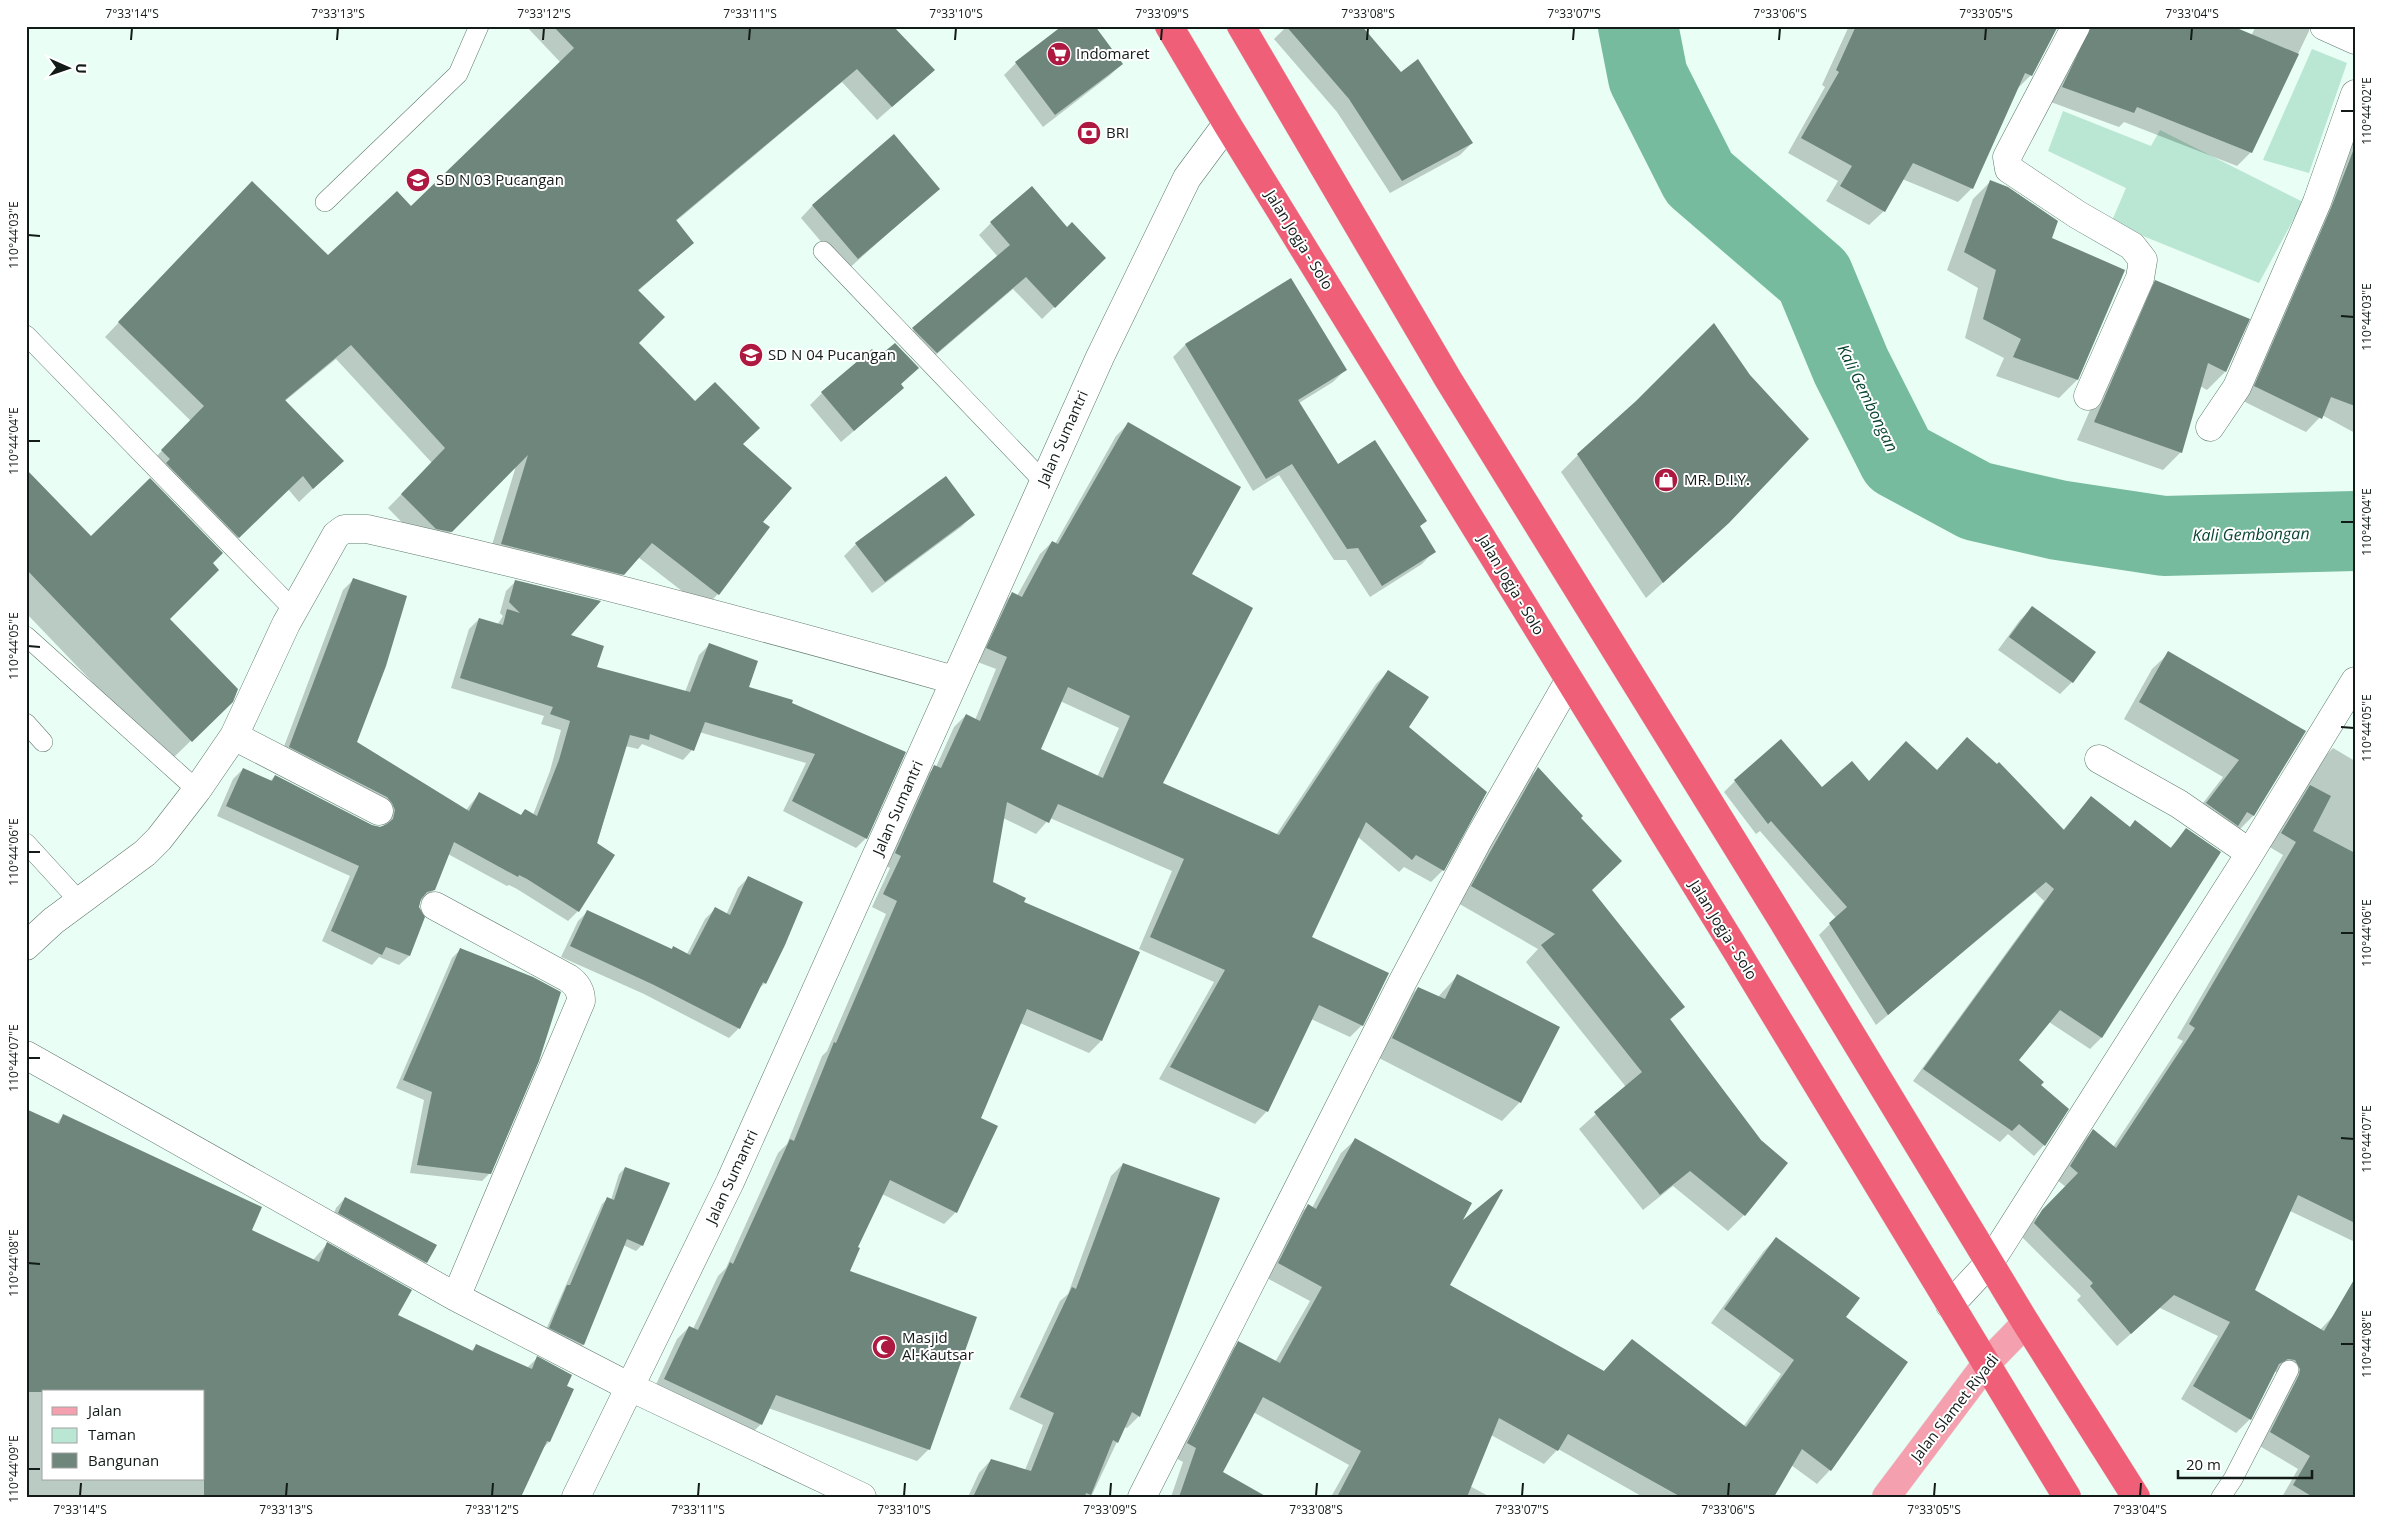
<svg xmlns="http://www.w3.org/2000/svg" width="2381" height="1523" font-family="'Open Sans',sans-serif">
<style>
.green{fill:#bae7d3}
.shadow{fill:#0003;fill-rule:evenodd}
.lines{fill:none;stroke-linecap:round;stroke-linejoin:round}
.river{stroke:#76bb9e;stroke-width:80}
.building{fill:#6e867b;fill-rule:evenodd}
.lane-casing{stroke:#627a6f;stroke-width:20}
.street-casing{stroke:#627a6f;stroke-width:29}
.primary-casing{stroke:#dedfdf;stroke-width:29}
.highway-casing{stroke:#dedfdf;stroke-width:29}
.lane{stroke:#fff;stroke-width:19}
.street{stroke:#fff;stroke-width:28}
.primary{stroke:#f5a0ae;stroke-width:28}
.highway{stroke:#ef6078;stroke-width:28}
.ticks{fill:none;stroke:#121b17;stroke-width:2}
.labels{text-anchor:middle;stroke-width:4;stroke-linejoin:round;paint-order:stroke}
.poi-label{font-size:15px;fill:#121b17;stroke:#fff;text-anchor:start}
.street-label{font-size:15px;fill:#121b17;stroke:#fff}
.water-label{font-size:16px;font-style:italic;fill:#084431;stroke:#fff}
.neatline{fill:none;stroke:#121b17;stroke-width:2}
.ticks-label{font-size:12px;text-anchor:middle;fill:#121b17}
</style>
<rect width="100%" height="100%" fill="#e9fef4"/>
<path class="green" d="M 2312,49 L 2347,63 L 2309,173 L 2263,160 Z
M 2063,111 L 2151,146 L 2160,130 L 2303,202 L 2259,283 L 2111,223 L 2126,188 L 2048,151 Z"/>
<path class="shadow" d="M 526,26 L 891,26 L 934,70 L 877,120 L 842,82 L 675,222 L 693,242 L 637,292 L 638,343 L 695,403 L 742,445 L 761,522 L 718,594 L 704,608 L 638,557 L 609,588 L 488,558 L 516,466 L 437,546 L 422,543 L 388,508 L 432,463 L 336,359 L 285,401 L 342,461 L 299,502 L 288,489 L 224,551 L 148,465 L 191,421 L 105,337 L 238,197 L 328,257 L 411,208 L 561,63 Z
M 1287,26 L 1401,74 L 1472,143 L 1460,155 L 1390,193 L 1337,112 L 1274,39 Z
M 1849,26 L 2057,26 L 2031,75 L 2016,90 L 1972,188 L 1958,202 L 1902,179 L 1884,211 L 1869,225 L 1826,201 L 1838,181 L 1788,153 L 1825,87 L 1822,85 Z
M 2069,26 L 2229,26 L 2251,36 L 2256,26 L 2309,26 L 2309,31 L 2251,152 L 2237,166 L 2124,122 L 2119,127 L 2048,101 Z
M 1016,63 L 1122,64 L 1109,76 L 1043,127 L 1004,75 Z
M 2355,118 L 2355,433 L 2322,415 L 2306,432 L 2241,400 Z
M 1991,181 L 2050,239 L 2124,271 L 2077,380 L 2059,398 L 1996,376 L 2004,358 L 1965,338 L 1978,288 L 1947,270 L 1973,199 Z
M 938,189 L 846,271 L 801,218 L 813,205 Z
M 991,223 L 1092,270 L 1042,319 L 1013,289 L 924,365 L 901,341 L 998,257 L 979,235 Z
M 1291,280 L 1345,370 L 1333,382 L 1299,403 L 1337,466 L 1425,521 L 1419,527 L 1434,551 L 1422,564 L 1370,597 L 1346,560 L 1334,560 L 1279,475 L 1253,491 L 1173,357 L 1185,345 Z
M 2156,282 L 2225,372 L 2207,390 L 2200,386 L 2181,452 L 2163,470 L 2077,440 L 2138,300 Z
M 878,359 L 918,368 L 900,385 L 890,400 L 841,442 L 810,405 L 822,393 Z
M 1749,376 L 1729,522 L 1646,598 L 1561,472 L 1578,455 Z
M 1128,424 L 1190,575 L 1161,783 L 1276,835 L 1376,684 L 1388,672 L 1407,727 L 1443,870 L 1431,882 L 1404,867 L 1399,872 L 1358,837 L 1311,937 L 1362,1025 L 1350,1037 L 1311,1019 L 1267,1111 L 1255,1124 L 1159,1079 L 1214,982 L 1139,949 L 1172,871 L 1050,818 L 1036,834 L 1003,818 L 992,883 L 1022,903 L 1101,1041 L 1089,1053 L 1020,1023 L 979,1119 L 956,1212 L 944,1224 L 882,1194 L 857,1248 L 848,1271 L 929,1449 L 917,1461 L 768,1408 L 761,1424 L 749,1436 L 653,1391 L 677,1339 L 689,1327 L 693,1329 L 718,1276 L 726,1268 L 778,1153 L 787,1144 L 822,1056 L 827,1051 L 886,914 L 872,907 L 890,868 L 884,865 L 922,778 L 936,767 L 954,727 L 966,715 L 975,720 L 996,669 L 975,661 L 1000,606 L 1012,594 L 1017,596 L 1040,554 L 1052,542 L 1055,544 L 1116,436 ZM 1060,701 L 1119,728 L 1097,777 L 1039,750 Z
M 26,470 L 91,538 L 211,563 L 169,619 L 209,723 L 169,762 L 26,613 Z
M 973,515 L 961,527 L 872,593 L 844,556 L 856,544 Z
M 353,580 L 356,742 L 466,810 L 479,794 L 520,816 L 526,810 L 533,815 L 550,771 L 561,730 L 541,724 L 544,716 L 451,688 L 469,629 L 479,619 L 497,625 L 503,616 L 500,613 L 506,591 L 516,581 L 569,636 L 595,668 L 685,692 L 699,655 L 709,645 L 747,688 L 791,703 L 866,838 L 856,848 L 783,811 L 806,763 L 699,732 L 692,750 L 683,760 L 642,744 L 638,749 L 625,746 L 578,911 L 568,921 L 517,889 L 509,885 L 507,886 L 448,854 L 434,890 L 424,900 L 419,901 L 409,956 L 399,965 L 379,957 L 372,965 L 322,941 L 350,876 L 217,816 L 233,779 L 243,769 L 270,781 L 275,776 L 372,826 L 384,827 L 385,820 L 280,757 L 343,590 Z
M 2032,608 L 2072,682 L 2060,694 L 1998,650 L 2020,620 Z
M 2169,653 L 2304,731 L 2253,816 L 2237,832 L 2190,820 L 2223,777 L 2124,719 L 2152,669 Z
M 2333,748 L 2355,761 L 2355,1242 L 2290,1211 L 2254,1291 L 2320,1330 L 2335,1314 L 2355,1497 L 2282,1497 L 2298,1469 L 2258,1445 L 2286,1378 L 2274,1371 L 2250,1419 L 2236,1433 L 2181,1399 L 2218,1336 L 2160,1308 L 2117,1346 L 2077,1300 L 2081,1296 L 2021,1236 L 2029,1225 L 2066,1187 L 2057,1180 L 2080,1144 L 2093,1131 L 2113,1147 L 2183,1041 L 2177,1038 L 2283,855 L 2268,846 L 2320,761 Z
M 1538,769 L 1580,818 L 1591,890 L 1683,1007 L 1670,1020 L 1744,1215 L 1728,1231 L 1673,1186 L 1643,1210 L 1579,1129 L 1626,1087 L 1526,962 L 1538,949 L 1456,902 L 1522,784 Z
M 1936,771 L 2063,830 L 2091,798 L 2129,828 L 2135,821 L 2169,849 L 2187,830 L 2219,852 L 2101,1038 L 2090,1049 L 2049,1022 L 2018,1061 L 2039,1086 L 2044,1145 L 2034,1156 L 2008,1134 L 2000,1142 L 1913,1081 L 2044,901 L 2035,892 L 1876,1025 L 1819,935 L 1836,918 L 1760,831 L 1756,834 L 1724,792 L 1735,781 L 1822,789 Z
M 748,878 L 765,983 L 757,990 L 739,1028 L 729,1038 L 644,994 L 561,957 L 578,921 L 587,912 L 671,950 L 673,948 L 687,954 L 705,919 L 715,909 L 726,915 L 738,888 Z
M 460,950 L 490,1173 L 482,1181 L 410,1173 L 424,1100 L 396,1088 L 452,958 Z
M 1457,976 L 1520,1102 L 1502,1121 L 1375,1056 L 1400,1006 L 1418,988 L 1438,997 Z
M 26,1110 L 56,1124 L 63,1116 L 250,1230 L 313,1260 L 327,1244 L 396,1315 L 471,1351 L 477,1345 L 527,1368 L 537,1358 L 549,1442 L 543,1448 L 519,1497 L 26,1497 ZM 44,1392 L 204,1392 L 204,1479 L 44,1479 Z
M 1355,1140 L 1459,1225 L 1449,1286 L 1603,1372 L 1632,1341 L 1743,1427 L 1781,1374 L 1711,1323 L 1763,1252 L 1776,1238 L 1844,1317 L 1830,1470 L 1817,1484 L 1791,1465 L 1772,1497 L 1643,1497 L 1558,1449 L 1544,1464 L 1491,1435 L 1470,1486 L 1490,1497 L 1331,1497 L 1349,1465 L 1253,1412 L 1221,1472 L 1265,1497 L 1171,1497 L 1183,1462 L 1174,1457 L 1225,1356 L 1239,1343 L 1275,1362 L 1310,1301 L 1265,1277 L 1294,1219 L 1308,1206 L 1312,1208 L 1341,1153 Z
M 1123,1164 L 1139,1416 L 1127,1428 L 1124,1427 L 1091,1497 L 968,1497 L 979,1473 L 991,1460 L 1025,1470 L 1043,1425 L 1009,1409 L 1060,1301 L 1068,1294 L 1111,1176 Z
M 625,1168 L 642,1245 L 636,1251 L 623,1245 L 583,1345 L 577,1351 L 544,1334 L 602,1204 L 608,1198 L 611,1200 L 619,1174 Z
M 345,1198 L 426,1262 L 416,1271 L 330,1223 L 336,1208 Z"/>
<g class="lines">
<path class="river" d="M 1638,26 L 1648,77 L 1699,178 L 1814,277 L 1851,366 L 1898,459 L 1976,501 L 2058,520 L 2164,536 L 2355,531"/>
</g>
<path class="building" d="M 553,26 L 893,26 L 935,70 L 892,107 L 857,69 L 676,220 L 694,243 L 638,290 L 665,317 L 639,343 L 695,401 L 715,382 L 760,428 L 743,444 L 792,488 L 763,522 L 770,527 L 719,595 L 652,543 L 624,575 L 501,544 L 528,455 L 452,532 L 436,529 L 401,494 L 445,448 L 351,345 L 285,400 L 344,461 L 313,489 L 303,476 L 239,538 L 166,463 L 170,459 L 161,450 L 204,406 L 118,322 L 252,181 L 328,255 L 397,191 L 411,206 L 574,48 Z
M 1062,26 L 1095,26 L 1123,64 L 1055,115 L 1015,62 Z
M 1286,26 L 1362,26 L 1401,72 L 1418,59 L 1473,143 L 1402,181 L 1349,99 Z
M 1856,26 L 2058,26 L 2032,76 L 2025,73 L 1973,189 L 1913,163 L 1885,212 L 1840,186 L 1852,166 L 1801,138 L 1839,72 L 1836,70 Z
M 2091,26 L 2232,26 L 2299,54 L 2252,153 L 2137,107 L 2134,113 L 2062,87 Z
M 894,134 L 940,189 L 858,259 L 812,205 Z
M 2355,146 L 2355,406 L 2331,397 L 2322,419 L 2254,386 L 2331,208 Z
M 1990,180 L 2008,187 L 2058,221 L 2052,238 L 2125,270 L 2078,380 L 2013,357 L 2021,339 L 1983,319 L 1996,270 L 1964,252 Z
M 1032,186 L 1067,227 L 1072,222 L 1106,258 L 1055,308 L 1026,277 L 937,353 L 912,328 L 1010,245 L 990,222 Z
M 1291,278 L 1347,370 L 1298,400 L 1338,464 L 1375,440 L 1427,521 L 1420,526 L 1436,552 L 1382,586 L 1358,548 L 1347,549 L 1292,464 L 1266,479 L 1185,344 Z
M 2155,280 L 2250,319 L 2226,372 L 2208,363 L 2182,453 L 2094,422 Z
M 1714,323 L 1750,375 L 1809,439 L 1729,523 L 1663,583 L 1577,454 L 1636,401 Z
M 895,343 L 919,368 L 901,384 L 904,388 L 854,431 L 821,392 L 872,349 L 878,357 Z
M 1128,422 L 1241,487 L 1192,574 L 1253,608 L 1163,783 L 1279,835 L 1388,670 L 1429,697 L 1409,727 L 1487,792 L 1444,871 L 1416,855 L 1412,860 L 1366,822 L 1312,937 L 1389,973 L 1363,1026 L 1319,1005 L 1268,1112 L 1170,1067 L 1225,970 L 1150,937 L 1184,859 L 1058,804 L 1049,823 L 1007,802 L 993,882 L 1026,898 L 1024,902 L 1140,952 L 1102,1041 L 1027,1009 L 981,1118 L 998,1126 L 957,1213 L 890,1180 L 858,1247 L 860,1248 L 850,1271 L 977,1317 L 930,1450 L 776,1395 L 762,1425 L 664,1379 L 689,1326 L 698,1330 L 730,1262 L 733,1264 L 790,1139 L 794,1141 L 834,1042 L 836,1043 L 897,901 L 883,894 L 901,856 L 895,853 L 934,765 L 941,768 L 966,714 L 980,721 L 1007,657 L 986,648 L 1012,592 L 1022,597 L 1052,541 L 1058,544 ZM 1068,687 L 1130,716 L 1103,778 L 1041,749 Z
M 26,469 L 91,536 L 150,478 L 223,553 L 213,563 L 219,570 L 170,619 L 238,689 L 233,702 L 192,742 L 26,569 Z
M 946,476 L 975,515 L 885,582 L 855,543 Z
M 353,578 L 407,596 L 386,666 L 357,742 L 469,811 L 479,792 L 521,815 L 525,809 L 537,816 L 559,760 L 570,721 L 550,714 L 553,707 L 460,678 L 479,618 L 503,625 L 507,609 L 520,613 L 509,602 L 515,580 L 601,601 L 571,635 L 604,646 L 597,667 L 690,692 L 709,643 L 758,661 L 749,687 L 793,700 L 792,703 L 906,752 L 867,839 L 792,801 L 815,754 L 705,722 L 694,751 L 650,734 L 649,740 L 630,735 L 597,843 L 615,855 L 579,912 L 527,879 L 519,875 L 518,877 L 454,842 L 435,890 L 427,892 L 421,899 L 419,907 L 425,917 L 410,956 L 386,947 L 382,955 L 331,931 L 359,866 L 226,806 L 243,768 L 272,781 L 275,775 L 372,825 L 380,827 L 387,824 L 393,819 L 395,810 L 392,803 L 387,797 L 289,747 Z
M 2032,606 L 2096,652 L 2073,683 L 2009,637 Z
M 2168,651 L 2306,731 L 2254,816 L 2247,812 L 2238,826 L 2206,803 L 2239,760 L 2139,702 Z
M 1967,737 L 1997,764 L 1999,762 L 2064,830 L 2091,796 L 2130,827 L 2135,820 L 2171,848 L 2186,828 L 2221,852 L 2102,1038 L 2060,1010 L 2019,1060 L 2044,1082 L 2041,1085 L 2069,1109 L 2045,1146 L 2019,1124 L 2012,1131 L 1923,1069 L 2054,889 L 2046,882 L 1888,1015 L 1829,923 L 1847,907 L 1771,821 L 1768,824 L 1734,780 L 1781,739 L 1822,787 L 1852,761 L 1869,781 L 1906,741 L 1937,770 Z
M 1538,767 L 1583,816 L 1581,818 L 1622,861 L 1592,890 L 1685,1007 L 1670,1019 L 1761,1140 L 1788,1163 L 1745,1216 L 1690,1171 L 1660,1195 L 1594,1112 L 1642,1072 L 1541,945 L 1555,934 L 1471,886 Z
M 2310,785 L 2331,796 L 2313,831 L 2355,853 L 2355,1223 L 2298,1195 L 2255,1290 L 2324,1331 L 2355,1278 L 2355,1497 L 2313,1497 L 2293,1485 L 2310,1456 L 2270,1432 L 2299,1375 L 2300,1369 L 2295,1360 L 2288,1359 L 2279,1364 L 2251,1420 L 2193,1386 L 2230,1322 L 2174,1295 L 2131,1334 L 2090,1286 L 2093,1283 L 2034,1223 L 2042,1210 L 2078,1173 L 2070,1166 L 2093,1129 L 2116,1148 L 2195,1028 L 2189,1024 L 2296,842 L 2281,833 Z
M 748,876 L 803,902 L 785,945 L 766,984 L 763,982 L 740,1029 L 654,985 L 570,946 L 587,910 L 672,949 L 673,946 L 690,955 L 715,907 L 730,915 Z
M 460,948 L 533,977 L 561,992 L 539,1061 L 491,1174 L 417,1165 L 432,1092 L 403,1080 Z
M 1457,974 L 1560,1027 L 1521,1103 L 1392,1038 L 1418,987 L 1445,999 Z
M 26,1109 L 59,1124 L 63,1114 L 262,1207 L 252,1230 L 319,1262 L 327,1242 L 412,1290 L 398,1315 L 473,1351 L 476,1344 L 532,1369 L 537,1356 L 572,1375 L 567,1386 L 574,1389 L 550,1442 L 547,1441 L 521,1497 L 204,1497 L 204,1392 L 26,1392 Z
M 1355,1138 L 1472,1203 L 1463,1220 L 1501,1189 L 1503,1190 L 1450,1285 L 1604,1371 L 1632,1339 L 1746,1427 L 1794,1360 L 1724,1309 L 1776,1237 L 1860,1298 L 1846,1317 L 1908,1362 L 1831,1471 L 1802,1449 L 1774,1497 L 1681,1497 L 1568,1434 L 1558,1451 L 1499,1418 L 1467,1497 L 1337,1497 L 1361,1451 L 1263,1397 L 1223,1472 L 1267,1497 L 1179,1497 L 1196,1448 L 1187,1443 L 1238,1341 L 1280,1363 L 1322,1287 L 1278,1263 L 1308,1204 L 1316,1209 Z
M 1123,1163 L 1220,1198 L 1140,1417 L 1132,1412 L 1118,1443 L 1113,1440 L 1091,1495 L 1086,1493 L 1085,1497 L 973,1497 L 991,1459 L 1031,1471 L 1054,1413 L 1020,1397 L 1072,1287 L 1076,1289 Z
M 625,1167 L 670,1183 L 643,1246 L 627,1239 L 584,1345 L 549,1328 L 567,1285 L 570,1285 L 607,1197 L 614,1200 Z
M 345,1197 L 437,1245 L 427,1263 L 338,1213 Z"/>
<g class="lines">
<g class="lane-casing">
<path id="lane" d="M 325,202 L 458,74 L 479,26
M 823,251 L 1043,481
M 26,335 L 294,610
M 26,636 L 197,790
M 26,723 L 43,742
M 26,843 L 80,902
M 2221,1497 L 2233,1479 L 2289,1370"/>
</g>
<g class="street-casing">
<path id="street" d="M 2076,26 L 2007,157 L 2009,169 L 2078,215 L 2132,246 L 2143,260 L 2140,278 L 2088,396
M 2324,26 L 2355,40
M 2210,427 L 2237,387 L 2317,202 L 2355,94
M 234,736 L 379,811
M 2099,759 L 2179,804 L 2250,853
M 435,906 L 568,978 C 577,984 581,990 581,1001 L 456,1297
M 26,946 L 53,921 L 145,853 L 159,839 L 197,790 L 234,736 L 286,624 L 336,535 L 344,529 L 367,529 C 564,573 759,625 954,680
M 26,1055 L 456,1297 L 630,1387 L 862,1497
M 1950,1305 L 1990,1262 L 2242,866 L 2355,681
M 576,1497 L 730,1182 L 1100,357 L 1187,178 L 1227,124
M 1142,1497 L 1403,981 L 1479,838 L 1569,681"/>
</g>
<g class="primary-casing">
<path id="primary" d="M 1886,1497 L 1986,1364 L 2026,1323"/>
</g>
<g class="highway-casing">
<path id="highway" d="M 1169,26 L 1227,124 L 1737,952 L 2067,1497
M 1241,26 L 1448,379 L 1782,920 L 2026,1323 L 2136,1497"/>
</g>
<use href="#lane" class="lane"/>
<use href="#street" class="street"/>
<use href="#primary" class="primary"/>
<use href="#highway" class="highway"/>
</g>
<path class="ticks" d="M 131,40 L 132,28M 337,40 L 338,28M 543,40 L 544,28M 749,40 L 750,28M 955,40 L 956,28M 1161,40 L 1162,28M 1367,40 L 1368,28M 1573,40 L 1574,28M 1779,40 L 1780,28M 1985,40 L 1986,28M 2191,40 L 2192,28M 2341,111 L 2354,111M 28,235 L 40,236M 2341,316 L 2354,317M 28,441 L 40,441M 2341,522 L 2354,522M 28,646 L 40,647M 2341,727 L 2354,728M 28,852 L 40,852M 2341,933 L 2354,933M 28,1058 L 40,1058M 2341,1138 L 2354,1139M 28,1263 L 40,1264M 2341,1344 L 2354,1344M 28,1469 L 40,1469M 80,1496 L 81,1483M 286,1496 L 287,1483M 492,1496 L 493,1483M 698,1496 L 699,1483M 904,1496 L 905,1483M 1110,1496 L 1111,1483M 1316,1496 L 1317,1483M 1522,1496 L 1523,1483M 1728,1496 L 1729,1483M 1934,1496 L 1935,1483M 2140,1496 L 2141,1483"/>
<defs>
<g id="supermarket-disc" transform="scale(1.25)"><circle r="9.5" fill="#ad1941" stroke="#fff"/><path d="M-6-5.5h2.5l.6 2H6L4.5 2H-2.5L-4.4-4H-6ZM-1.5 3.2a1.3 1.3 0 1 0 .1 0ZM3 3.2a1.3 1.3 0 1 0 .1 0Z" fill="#fff"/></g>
<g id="bank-disc" transform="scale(1.25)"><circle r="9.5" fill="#ad1941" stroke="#fff"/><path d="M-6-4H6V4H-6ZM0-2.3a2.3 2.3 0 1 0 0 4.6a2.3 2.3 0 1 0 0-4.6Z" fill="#fff"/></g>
<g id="school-disc" transform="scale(1.25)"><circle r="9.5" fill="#ad1941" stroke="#fff"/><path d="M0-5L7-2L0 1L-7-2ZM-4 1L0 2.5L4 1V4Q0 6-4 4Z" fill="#fff"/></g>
<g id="shop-disc" transform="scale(1.25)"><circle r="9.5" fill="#ad1941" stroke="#fff"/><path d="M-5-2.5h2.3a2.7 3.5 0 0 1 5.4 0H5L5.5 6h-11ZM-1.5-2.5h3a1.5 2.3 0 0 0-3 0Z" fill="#fff"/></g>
<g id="mosque-disc" transform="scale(1.25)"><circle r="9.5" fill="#ad1941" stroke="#fff"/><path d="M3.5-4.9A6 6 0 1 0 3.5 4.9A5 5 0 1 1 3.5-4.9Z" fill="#fff"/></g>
</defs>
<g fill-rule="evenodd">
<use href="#supermarket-disc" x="1059" y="54"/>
<use href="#bank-disc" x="1089" y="133"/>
<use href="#school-disc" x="418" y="180"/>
<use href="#school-disc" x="751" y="355"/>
<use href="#shop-disc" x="1666" y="480"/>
<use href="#mosque-disc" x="884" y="1347"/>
</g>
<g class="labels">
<g class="poi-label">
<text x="1076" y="59">Indomaret</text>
<text x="1106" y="138">BRI</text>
<text x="436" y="185">SD N 03 Pucangan</text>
<text x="768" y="360">SD N 04 Pucangan</text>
<text x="1684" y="485">MR. D.I.Y.</text>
<text x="902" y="1343">Masjid<tspan x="902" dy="17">Al-Kautsar</tspan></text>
</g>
<g class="street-label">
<text transform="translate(1299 240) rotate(58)" y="5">Jalan Jogja - Solo</text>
<text transform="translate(1063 438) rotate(-66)" y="5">Jalan Sumantri</text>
<text transform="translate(1511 585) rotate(59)" y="5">Jalan Jogja - Solo</text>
<text transform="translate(898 808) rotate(-66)" y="5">Jalan Sumantri</text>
<text transform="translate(1723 930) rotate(58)" y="5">Jalan Jogja - Solo</text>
<text transform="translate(732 1177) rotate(-65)" y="5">Jalan Sumantri</text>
<text transform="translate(1955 1408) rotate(-52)" y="5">Jalan Slamet Riyadi</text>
</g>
<g class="water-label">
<text transform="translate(1868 398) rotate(64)" y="6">Kali Gembongan</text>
<text transform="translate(2251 534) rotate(-1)" y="6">Kali Gembongan</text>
</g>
</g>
<rect width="2381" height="1523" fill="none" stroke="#ffffff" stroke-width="55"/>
<rect x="42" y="1390" width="162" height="90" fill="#ffffff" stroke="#a0a4a2"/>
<rect x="52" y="1407" width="25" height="8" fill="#f5a0ae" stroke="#a0a4a2"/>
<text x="88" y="1416" font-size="15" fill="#121b17">Jalan</text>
<rect x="52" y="1428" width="25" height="15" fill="#bae7d3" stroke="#a0a4a2"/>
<text x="88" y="1440" font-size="15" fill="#121b17">Taman</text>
<rect x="52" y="1453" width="25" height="15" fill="#6e867b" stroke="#a0a4a2"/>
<text x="88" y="1466" font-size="15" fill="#121b17">Bangunan</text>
<g transform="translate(68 68) rotate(92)" stroke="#ffffff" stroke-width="4" paint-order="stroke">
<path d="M0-4L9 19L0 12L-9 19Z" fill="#121b17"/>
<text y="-8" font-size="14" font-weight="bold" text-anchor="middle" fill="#121b17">U</text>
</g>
<path d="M2178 1470v8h134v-8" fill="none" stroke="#121b17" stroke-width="2.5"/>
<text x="2186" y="1470" font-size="15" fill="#121b17" stroke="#ffffff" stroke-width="4" paint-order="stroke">20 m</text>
<rect x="28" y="28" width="2326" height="1468" class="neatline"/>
<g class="ticks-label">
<text x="132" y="18">7°33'14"S</text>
<text x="338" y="18">7°33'13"S</text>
<text x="544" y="18">7°33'12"S</text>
<text x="750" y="18">7°33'11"S</text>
<text x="956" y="18">7°33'10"S</text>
<text x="1162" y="18">7°33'09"S</text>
<text x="1368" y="18">7°33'08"S</text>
<text x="1574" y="18">7°33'07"S</text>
<text x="1780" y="18">7°33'06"S</text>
<text x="1986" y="18">7°33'05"S</text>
<text x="2192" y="18">7°33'04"S</text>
<text transform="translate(2367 111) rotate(-90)" y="4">110°44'02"E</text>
<text transform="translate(14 235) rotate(-90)" y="4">110°44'03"E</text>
<text transform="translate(2367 317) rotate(-90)" y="4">110°44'03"E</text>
<text transform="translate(14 441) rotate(-90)" y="4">110°44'04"E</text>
<text transform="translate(2367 522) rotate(-90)" y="4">110°44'04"E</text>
<text transform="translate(14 646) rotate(-90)" y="4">110°44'05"E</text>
<text transform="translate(2367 728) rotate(-90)" y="4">110°44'05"E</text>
<text transform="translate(14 852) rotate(-90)" y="4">110°44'06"E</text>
<text transform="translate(2367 933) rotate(-90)" y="4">110°44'06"E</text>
<text transform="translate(14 1058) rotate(-90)" y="4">110°44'07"E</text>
<text transform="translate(2367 1139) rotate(-90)" y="4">110°44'07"E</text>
<text transform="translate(14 1263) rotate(-90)" y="4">110°44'08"E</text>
<text transform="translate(2367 1344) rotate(-90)" y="4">110°44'08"E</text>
<text transform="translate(14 1469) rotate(-90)" y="4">110°44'09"E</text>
<text x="80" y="1514">7°33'14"S</text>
<text x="286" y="1514">7°33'13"S</text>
<text x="492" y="1514">7°33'12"S</text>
<text x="698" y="1514">7°33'11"S</text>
<text x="904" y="1514">7°33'10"S</text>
<text x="1110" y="1514">7°33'09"S</text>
<text x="1316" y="1514">7°33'08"S</text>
<text x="1522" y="1514">7°33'07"S</text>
<text x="1728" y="1514">7°33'06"S</text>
<text x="1934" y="1514">7°33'05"S</text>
<text x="2140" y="1514">7°33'04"S</text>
</g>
</svg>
